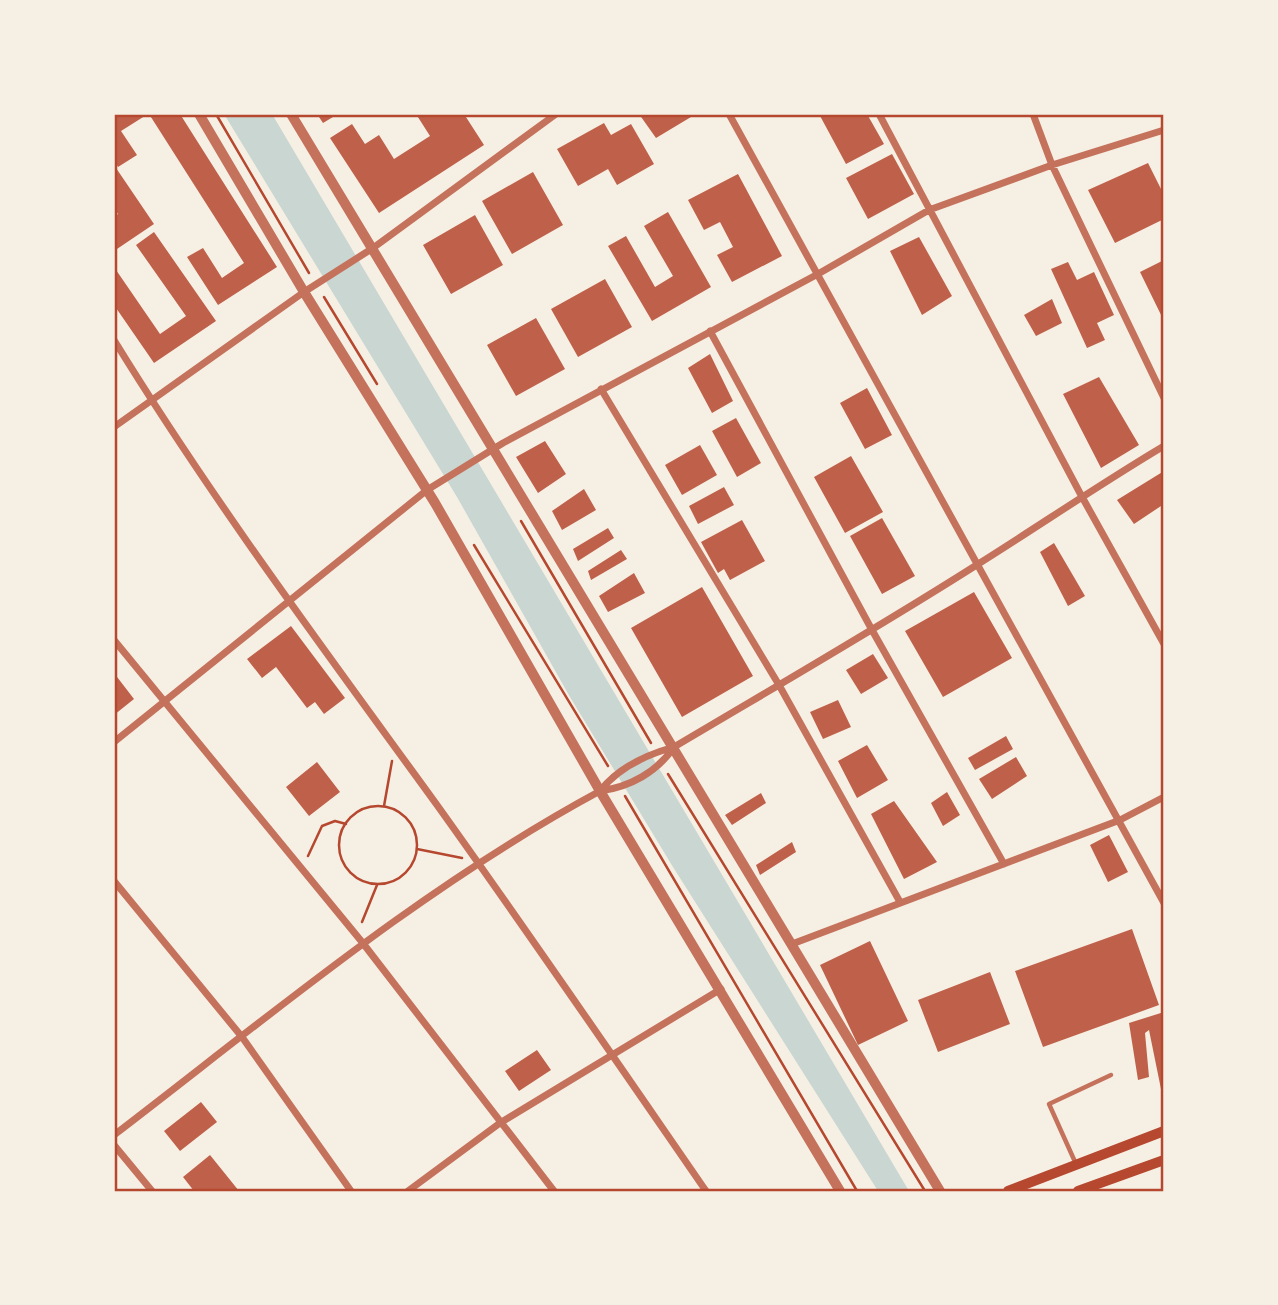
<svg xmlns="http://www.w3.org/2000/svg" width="1278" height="1305" font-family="Poppins,sans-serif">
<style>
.water{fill:#c9d6d2}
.building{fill:#bf614a}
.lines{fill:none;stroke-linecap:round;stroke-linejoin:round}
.path{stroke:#b5482f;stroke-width:2.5}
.service{stroke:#c5725c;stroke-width:4.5}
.minor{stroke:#c5725c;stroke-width:7}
.tertiary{stroke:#c5725c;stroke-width:10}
.secondary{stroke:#b5482f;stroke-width:10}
.neatline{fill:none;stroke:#b5482f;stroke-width:2.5}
</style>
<rect width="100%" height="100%" fill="#f6efe4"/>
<path class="water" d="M 224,114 L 272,114 L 909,1191 L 878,1191 L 673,867 L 570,697 L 457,497 Z"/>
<path class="building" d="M 114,114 L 148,114 L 121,131 L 137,155 L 118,167 L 114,160 Z
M 149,114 L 180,114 L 277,267 L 218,305 L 187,257 L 203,248 L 222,278 L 244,263 Z
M 317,114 L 338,114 L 323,123 Z
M 416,114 L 464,114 L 484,145 L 379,213 L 330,138 L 352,124 L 365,144 L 379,135 L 394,159 L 430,136 Z
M 639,114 L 696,114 L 656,138 Z
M 819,114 L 867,114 L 884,144 L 846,164 Z
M 604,123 L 611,135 L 631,124 L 654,164 L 617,185 L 608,169 L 578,186 L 557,149 Z
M 892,154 L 914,194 L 868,219 L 846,178 Z
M 1148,163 L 1164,195 L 1164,219 L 1115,243 L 1088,190 Z
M 114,165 L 154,224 L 114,251 L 114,217 L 118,214 L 114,208 Z
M 533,172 L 563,225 L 512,254 L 482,201 Z
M 738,174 L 782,256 L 732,282 L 717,255 L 733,247 L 720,222 L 704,230 L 688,200 Z
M 668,212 L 711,287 L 652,321 L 608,246 L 626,236 L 655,287 L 673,276 L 644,226 Z
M 475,215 L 503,265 L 451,294 L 423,245 Z
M 154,232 L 216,321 L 154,363 L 114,305 L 114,267 L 160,334 L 186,316 L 136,245 Z
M 919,237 L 952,296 L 922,315 L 890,251 Z
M 1162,261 L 1164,267 L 1164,321 L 1140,272 Z
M 1068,262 L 1077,280 L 1094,272 L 1114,315 L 1097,323 L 1105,340 L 1087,348 L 1051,269 Z
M 605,279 L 632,327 L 578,357 L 551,309 Z
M 1052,299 L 1062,323 L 1036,336 L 1024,315 Z
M 536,318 L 565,369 L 516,396 L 487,345 Z
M 710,354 L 733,401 L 712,413 L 688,368 Z
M 1099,377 L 1139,445 L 1101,468 L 1063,394 Z
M 867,388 L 892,435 L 865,449 L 840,403 Z
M 736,418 L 761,463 L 737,477 L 712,431 Z
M 545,441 L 566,474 L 538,493 L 516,457 Z
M 700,445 L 717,475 L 682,495 L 665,465 Z
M 851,456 L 883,512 L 845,533 L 814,477 Z
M 1164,471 L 1164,504 L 1134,524 L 1117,500 Z
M 724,487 L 734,505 L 698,524 L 689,506 Z
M 584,489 L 596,510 L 562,530 L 552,511 Z
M 882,518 L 915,576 L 882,594 L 850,536 Z
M 742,520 L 765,561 L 730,580 L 724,569 L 718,573 L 701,542 Z
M 608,528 L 614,538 L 578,561 L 573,549 Z
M 1054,543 L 1085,596 L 1068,606 L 1040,552 Z
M 621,550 L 627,559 L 591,580 L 588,571 Z
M 634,573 L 645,593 L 608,612 L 599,596 Z
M 702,587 L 753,676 L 682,717 L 631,628 Z
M 974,592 L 1012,658 L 943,697 L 905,631 Z
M 291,626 L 345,698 L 324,714 L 315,702 L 307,708 L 276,667 L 262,678 L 247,659 Z
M 873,654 L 888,678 L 861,694 L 846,670 Z
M 114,673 L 134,699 L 114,715 Z
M 838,700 L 851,727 L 823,739 L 810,712 Z
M 1006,736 L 1013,749 L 975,770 L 968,758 Z
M 867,745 L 888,780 L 857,798 L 838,761 Z
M 1016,757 L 1027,776 L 992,799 L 979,779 Z
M 317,762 L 340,792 L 309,816 L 286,787 Z
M 947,792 L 960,815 L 943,826 L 931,803 Z
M 761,793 L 766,803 L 732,825 L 725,815 Z
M 894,801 L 937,862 L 904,879 L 871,814 Z
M 1109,835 L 1128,872 L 1108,882 L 1090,845 Z
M 792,842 L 796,852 L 760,875 L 756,865 Z
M 1132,929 L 1159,1005 L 1043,1047 L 1015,971 Z
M 870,941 L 908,1021 L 858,1045 L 820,965 Z
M 990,972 L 1010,1024 L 938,1052 L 918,1000 Z
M 1164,1012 L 1164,1093 L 1162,1094 L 1149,1030 L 1145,1033 L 1149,1077 L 1138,1080 L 1129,1023 Z
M 537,1050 L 551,1070 L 519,1091 L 505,1071 Z
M 201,1102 L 217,1122 L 180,1151 L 164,1131 Z
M 210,1155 L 239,1191 L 194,1191 L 183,1177 Z"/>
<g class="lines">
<path class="path" d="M 216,114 L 309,273
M 324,297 L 377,384
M 521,521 L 651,743
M 474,545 L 608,766
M 668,774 L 925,1191
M 625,796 L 857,1191
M339 845a39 39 0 1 1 78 0a39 39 0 1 1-78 0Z
M 384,806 L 392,761
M 417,849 L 462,858
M 308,856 L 322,826 L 335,821 L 346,824
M 362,922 L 377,885"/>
<path class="service" d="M 1076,1164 L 1049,1104 L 1111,1075"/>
<path class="minor" d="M 729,114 L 1164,903
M 879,114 L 1081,495 L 1164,644
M 1033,114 L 1052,165 L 1164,398
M 710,331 L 872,630 L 1004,864
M 114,340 C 213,501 326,652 437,805 C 528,932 617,1062 706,1191
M 601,389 L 779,685 L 900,902
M 114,427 L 304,292 L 373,248 L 556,114
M 114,640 L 362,942 L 554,1191
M 114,742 L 427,490 L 503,443 L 818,274 L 929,210 L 1052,165 L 1164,130
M 600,791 C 618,768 645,755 674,747 C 775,687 876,629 975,566 C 1039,526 1100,484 1164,446
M 114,881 L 242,1037 L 351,1191
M 792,944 L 1120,820 L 1164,797
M 114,1135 C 272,1014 424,886 600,791 C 630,787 657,772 674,747
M 114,1145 L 152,1191
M 408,1191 L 500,1123 L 721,989"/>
<path class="tertiary" d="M 199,114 L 304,292 L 435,503 L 600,791 L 840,1191
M 291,114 L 940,1191"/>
<path class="secondary" d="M 1008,1191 L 1164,1131
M 1078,1191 L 1164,1160"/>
</g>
<rect width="1278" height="1305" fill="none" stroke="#f6efe4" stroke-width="231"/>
<rect x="116" y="116" width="1046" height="1074" class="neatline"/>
</svg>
